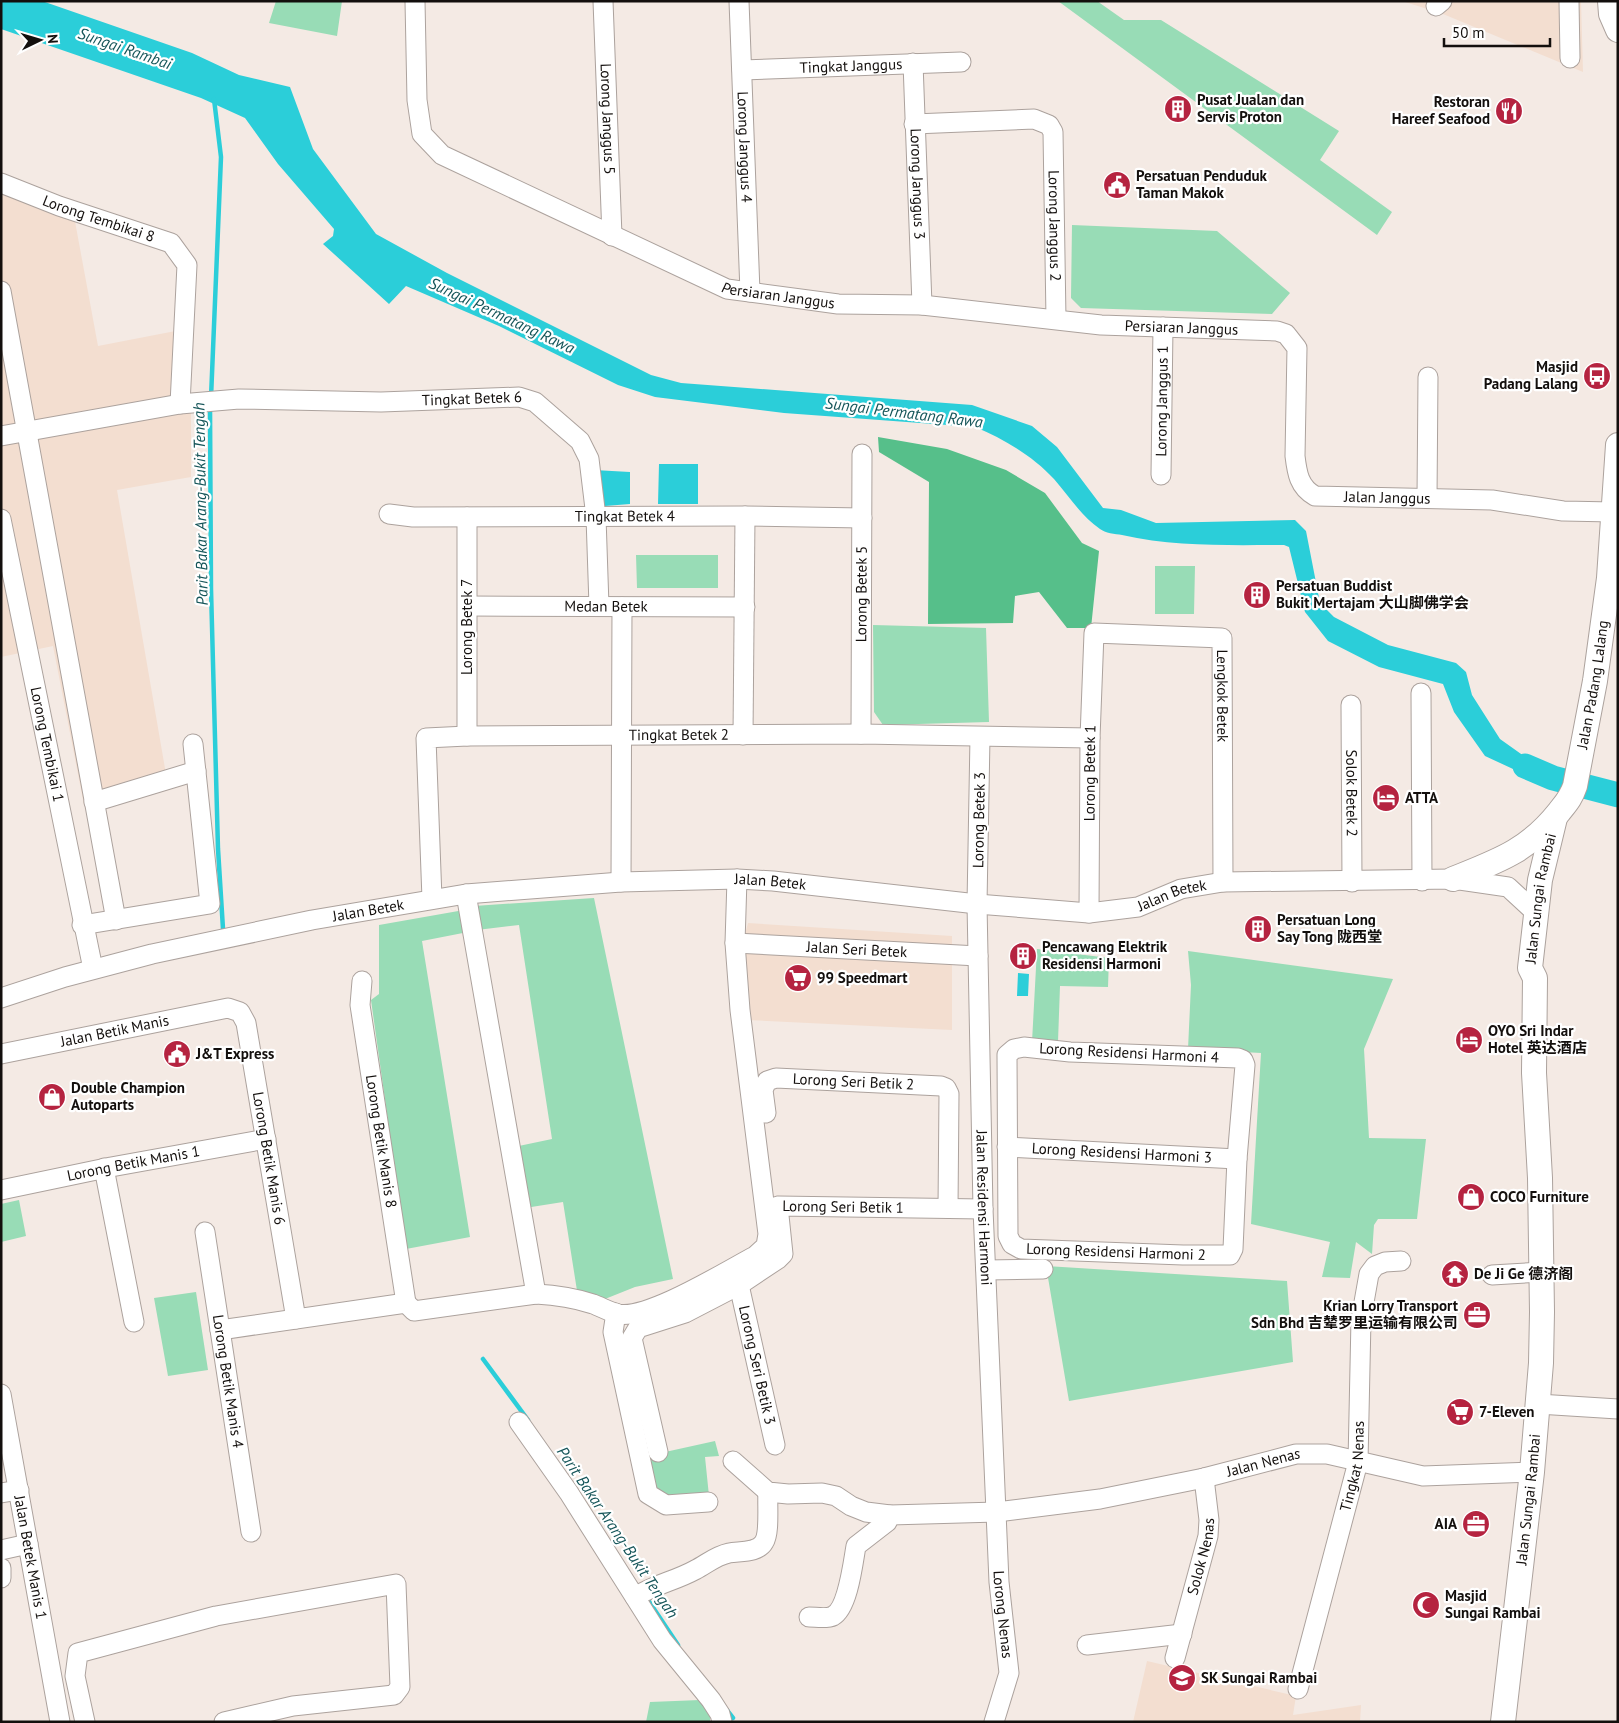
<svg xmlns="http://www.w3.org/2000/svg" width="1619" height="1723" font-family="'PT Sans','Noto Sans SC',sans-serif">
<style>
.commercial{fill:#f3ded0}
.green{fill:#98dcb6}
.forest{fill:#56bf8a}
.water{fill:#2bced9}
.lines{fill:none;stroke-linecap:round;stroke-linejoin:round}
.stream{stroke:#2bced9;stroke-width:4.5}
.river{stroke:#2bced9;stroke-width:25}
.minor-casing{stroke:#aca29d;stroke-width:21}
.major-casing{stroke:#aca29d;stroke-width:26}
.minor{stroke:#fff;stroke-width:19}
.major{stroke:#fff;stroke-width:24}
.labels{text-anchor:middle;stroke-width:4.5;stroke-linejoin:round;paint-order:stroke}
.street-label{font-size:15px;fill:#130f0d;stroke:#fff}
.poi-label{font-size:15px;font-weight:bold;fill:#130f0d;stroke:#fff;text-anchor:start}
.water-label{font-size:16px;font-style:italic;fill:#155559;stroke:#fff}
</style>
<rect width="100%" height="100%" fill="#f4eae4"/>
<path class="commercial" d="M 1402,1 L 1581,1 L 1583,72 L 1443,14 Z
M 1,193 L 74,216 L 98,346 L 191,328 L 191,477 L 117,490 L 167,780 L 84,805 L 53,646 L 1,657 Z
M 748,923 L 952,936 L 952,1030 L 747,1020 L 740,952 Z
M 1147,1661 L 1296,1696 L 1293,1715 L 1361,1705 L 1360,1722 L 1133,1722 Z"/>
<path class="green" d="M 276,1 L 342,1 L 337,36 L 269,23 Z
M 1058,1 L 1097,1 L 1124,20 L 1161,20 L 1339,131 L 1320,160 L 1392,212 L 1377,235 Z
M 1072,225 L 1217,231 L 1290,293 L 1272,314 L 1081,308 L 1071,298 Z
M 636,555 L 718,555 L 718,588 L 637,588 Z
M 1155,566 L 1195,566 L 1194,614 L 1155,614 Z
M 873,625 L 986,628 L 989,722 L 883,725 L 874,712 Z
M 594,898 L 673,1279 L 635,1287 L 595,1303 L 578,1297 L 563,1202 L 525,1208 L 514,1147 L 552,1139 L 519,925 L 477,930 L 474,906 Z
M 464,910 L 468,932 L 422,941 L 470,1237 L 406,1249 L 371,1000 L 379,994 L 379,925 Z
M 1037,949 L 1109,958 L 1108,987 L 1060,986 L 1058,1042 L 1032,1042 Z
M 1188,951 L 1393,979 L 1364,1049 L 1369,1138 L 1426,1139 L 1417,1219 L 1378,1219 L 1374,1225 L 1372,1254 L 1356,1242 L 1350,1278 L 1322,1277 L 1330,1242 L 1251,1224 L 1261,1053 L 1188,1049 L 1191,985 Z
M 19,1200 L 26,1236 L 1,1242 L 1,1204 Z
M 1046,1266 L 1287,1281 L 1293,1362 L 1069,1401 Z
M 196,1292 L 208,1370 L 168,1376 L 154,1298 Z
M 715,1441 L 719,1456 L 705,1457 L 709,1496 L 668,1499 L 653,1488 L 647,1456 Z
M 700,1700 L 710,1709 L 710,1722 L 646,1722 L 650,1702 Z"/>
<path class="forest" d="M 878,437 L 947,449 L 1006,470 L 1045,493 L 1082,543 L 1099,551 L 1091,628 L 1067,628 L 1039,592 L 1015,596 L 1013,623 L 928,624 L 929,482 L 879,452 Z"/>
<path class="water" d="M 1,1 L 42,1 L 192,53 L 239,75 L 290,87 L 313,149 L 376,234 L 447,273 L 651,375 L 681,383 L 972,405 L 1032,426 L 1057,447 L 1103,508 L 1121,510 L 1156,523 L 1295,520 L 1306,531 L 1320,603 L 1334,617 L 1388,645 L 1456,663 L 1466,672 L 1472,695 L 1500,739 L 1531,761 L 1560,768 L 1554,788 L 1485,756 L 1454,712 L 1443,684 L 1379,667 L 1328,641 L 1305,612 L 1289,547 L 1284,545 C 1230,545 1175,547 1122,535 C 1115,534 1105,533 1100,529 C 1081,516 1069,496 1054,479 C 1033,456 1004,439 975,427 L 784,413 L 655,397 L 618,385 L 499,326 L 406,286 L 389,304 L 323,244 L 333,236 L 334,229 L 278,164 L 245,118 L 201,98 L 1,29 Z
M 659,464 L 698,464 L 698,504 L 658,504 Z
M 594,470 L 630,472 L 630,504 L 605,506 L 594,497 Z
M 1018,973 L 1029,974 L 1028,996 L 1017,996 Z"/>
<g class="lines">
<path class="stream" d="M 211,398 L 221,157 L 214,99
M 210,405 L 211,589 L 218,849 L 223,929
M 483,1359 L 528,1420
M 646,1597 L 678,1645
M 726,1709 L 733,1718"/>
<path class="river" d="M 1525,766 L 1553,778 L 1618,795"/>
<g class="minor-casing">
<g id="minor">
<path id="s1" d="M 415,1 L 417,100 L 422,134 L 442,155 L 727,289 L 838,304 L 922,305 L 1101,325 L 1277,331 L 1286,334 L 1297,348 L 1295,456 C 1297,473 1299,487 1315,496 L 1492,500 L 1563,511 L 1613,512"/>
<path id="s2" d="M 603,1 L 612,236"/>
<path id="s3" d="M 739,1 L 750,292"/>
<path d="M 1569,1 L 1570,58"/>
<path d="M 1436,6 L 1442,1"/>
<path id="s4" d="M 913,63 L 922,305"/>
<path id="s5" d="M 742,70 L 961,62"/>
<path id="s6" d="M 914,124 L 1034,119 L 1049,125 L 1053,132 L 1056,319"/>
<path id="s7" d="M 1,183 L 59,206 L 171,243 L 187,265 L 180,404"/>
<path d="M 1,291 L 116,920"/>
<path id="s8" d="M 1,436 L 180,404 L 239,399 L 381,402 L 519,397 L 535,402 L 580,441 L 589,459 L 596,517 L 599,606"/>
<path id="s9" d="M 1161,475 L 1163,327"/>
<path d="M 1427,498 L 1428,377"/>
<path id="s10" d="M 389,514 L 413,517 L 745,516 L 862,518"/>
<path d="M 467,517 L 467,736"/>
<path id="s11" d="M 1,519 L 93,969"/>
<path id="s12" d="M 468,606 L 745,607"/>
<path d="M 1421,693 L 1422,881"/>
<path id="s13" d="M 1351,705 L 1352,882"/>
<path id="s14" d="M 861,734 L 862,454"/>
<path d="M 743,735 L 745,516"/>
<path id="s15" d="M 980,737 L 977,904 L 983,1209 L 999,1582 L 1009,1673 L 994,1722"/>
<path d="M 94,802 L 196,771"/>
<path d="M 621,882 L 622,607"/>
<path d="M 466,894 L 536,1294"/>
<path id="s16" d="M 432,899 L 426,738 L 467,736 L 861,734 L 1090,738"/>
<path id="s17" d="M 1089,913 L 1090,738 L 1094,633 L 1222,638 L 1223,882"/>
<path d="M 82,925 L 210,904 L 193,744"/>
<path id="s18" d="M 735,943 L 978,956"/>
<path id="s19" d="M 362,981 L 360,1005 L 406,1303"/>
<path id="s20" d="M 1,998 L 65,977 L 152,954 L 312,920 L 466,894 L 621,882 L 737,879 L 773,881 L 977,904 L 1089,913 L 1138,907 L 1181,889 L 1223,882 L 1453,879 L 1508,887 L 1535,912"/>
<path d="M 1024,1047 L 1070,1052 L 1238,1058 L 1243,1060 L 1245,1065 L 1237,1159 L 1233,1249 L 1230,1255 L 1183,1255 L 1021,1249 L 1012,1244 L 1008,1236 L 1007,1055 L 1014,1049 Z"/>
<path id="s21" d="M 1,1054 L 228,1008 L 240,1012 L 246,1023 L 296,1319"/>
<path id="s22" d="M 766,1113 L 763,1090 L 767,1081 L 776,1078 L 941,1086 L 946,1088 L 949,1094 L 948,1208"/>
<path id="s23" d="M 1007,1147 L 1237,1159"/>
<path d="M 104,1168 L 134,1322"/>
<path id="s24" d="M 1,1190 L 111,1167 L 266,1139"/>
<path id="s25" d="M 205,1232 L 251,1532"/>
<path d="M 986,1270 L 1043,1269"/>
<path d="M 1492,1275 L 1542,1272"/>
<path id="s26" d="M 739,1285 L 775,1445"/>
<path d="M 406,1303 L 414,1311 L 536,1294 C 555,1295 575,1298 593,1304 C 601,1307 610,1312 618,1314 C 648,1320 726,1271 755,1256 L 766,1246 L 768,1234 L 740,1010 L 735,943 L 737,879"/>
<path d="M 616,1313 L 613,1332 L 648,1494 L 666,1505 L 708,1502"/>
<path d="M 220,1330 L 406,1303"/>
<path id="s27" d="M 1,1394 L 60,1722"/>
<path d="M 1538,1404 L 1618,1409"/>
<path d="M 519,1422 L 569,1493 L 662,1640 L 711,1700 L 720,1714 L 722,1722"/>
<path id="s28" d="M 658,1452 L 632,1338 L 638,1328 L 685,1313 L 739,1285 L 778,1259 L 783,1254 L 778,1206 L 983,1209"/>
<path id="s29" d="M 733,1461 L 768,1492 L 788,1494 L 822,1493 L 836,1496 L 851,1506 L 866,1512 L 890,1515 L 997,1512 L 1100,1499 L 1204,1478 L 1296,1454 L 1327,1454 L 1423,1476 L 1532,1472"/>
<path d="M 1,1493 L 19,1490"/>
<path d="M 1,1550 L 28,1544"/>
<path d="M 1,1568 L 1,1578"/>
<path d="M 635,1597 C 653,1585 675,1581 695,1570 C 707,1564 715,1556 729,1553 C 740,1551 758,1553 764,1542 C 770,1533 767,1504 768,1492"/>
<path d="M 809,1617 C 816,1617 827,1619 833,1616 C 848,1608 853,1563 856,1546 L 887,1522 L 890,1515"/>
<path d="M 1087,1645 L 1182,1634"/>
<path id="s30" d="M 1175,1658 L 1208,1536 L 1209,1520 L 1204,1478"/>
<path id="s31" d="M 1298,1689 L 1358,1462 L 1361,1319 L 1369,1274 L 1375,1266 L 1385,1262 L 1401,1261"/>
<path d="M 85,1722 L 75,1676 L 78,1653 L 216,1616 L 396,1584 L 400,1687 L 394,1695 L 293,1706 L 224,1722"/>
</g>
</g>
<g class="major-casing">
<g id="major">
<path d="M 1610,1 L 1611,14 L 1618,30"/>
<path id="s32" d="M 1453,879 C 1498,861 1528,851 1559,812 C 1566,803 1571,798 1575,786 L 1595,681 L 1609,578 L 1618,445"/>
<path id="s33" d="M 1503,1722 L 1532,1472 L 1541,1363 L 1542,1312 L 1540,1178 L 1534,1073 L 1535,978 L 1530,968 L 1540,880 L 1555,818"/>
</g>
</g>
<use href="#minor" class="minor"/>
<use href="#major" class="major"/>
</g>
<defs>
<g id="building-disc" transform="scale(1.4375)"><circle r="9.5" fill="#b52340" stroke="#fff"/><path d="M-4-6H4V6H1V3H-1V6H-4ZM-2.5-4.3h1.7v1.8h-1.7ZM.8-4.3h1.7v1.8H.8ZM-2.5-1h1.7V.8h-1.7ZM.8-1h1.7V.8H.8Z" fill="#fff"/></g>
<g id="restaurant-disc" transform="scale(1.4375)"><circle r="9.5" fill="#b52340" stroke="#fff"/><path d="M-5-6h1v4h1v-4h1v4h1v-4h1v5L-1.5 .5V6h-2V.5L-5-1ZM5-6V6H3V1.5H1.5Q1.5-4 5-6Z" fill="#fff"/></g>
<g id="civic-disc" transform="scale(1.4375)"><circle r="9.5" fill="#b52340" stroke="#fff"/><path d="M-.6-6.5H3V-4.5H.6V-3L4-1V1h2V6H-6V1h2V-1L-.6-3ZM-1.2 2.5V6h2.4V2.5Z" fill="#fff"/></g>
<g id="bus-disc" transform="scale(1.4375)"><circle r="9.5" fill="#b52340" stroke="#fff"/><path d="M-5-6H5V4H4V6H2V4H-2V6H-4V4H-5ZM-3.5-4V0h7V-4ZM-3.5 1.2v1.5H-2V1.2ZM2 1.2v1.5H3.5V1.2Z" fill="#fff"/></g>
<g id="hotel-disc" transform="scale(1.4375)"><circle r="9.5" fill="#b52340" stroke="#fff"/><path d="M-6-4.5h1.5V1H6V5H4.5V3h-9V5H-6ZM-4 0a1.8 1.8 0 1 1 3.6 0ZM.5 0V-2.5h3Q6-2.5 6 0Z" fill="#fff"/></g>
<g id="supermarket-disc" transform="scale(1.4375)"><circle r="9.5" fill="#b52340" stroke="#fff"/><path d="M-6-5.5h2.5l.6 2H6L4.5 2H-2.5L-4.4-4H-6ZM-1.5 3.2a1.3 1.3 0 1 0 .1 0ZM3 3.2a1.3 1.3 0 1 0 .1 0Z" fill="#fff"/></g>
<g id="shop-disc" transform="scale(1.4375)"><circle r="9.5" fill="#b52340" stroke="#fff"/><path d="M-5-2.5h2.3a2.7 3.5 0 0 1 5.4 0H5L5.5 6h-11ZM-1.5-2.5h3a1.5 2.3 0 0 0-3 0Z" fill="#fff"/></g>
<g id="temple-disc" transform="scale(1.4375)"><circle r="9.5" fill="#b52340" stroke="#fff"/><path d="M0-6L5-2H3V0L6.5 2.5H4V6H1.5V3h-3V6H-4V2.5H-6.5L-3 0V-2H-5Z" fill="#fff"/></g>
<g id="office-disc" transform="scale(1.4375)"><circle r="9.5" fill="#b52340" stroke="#fff"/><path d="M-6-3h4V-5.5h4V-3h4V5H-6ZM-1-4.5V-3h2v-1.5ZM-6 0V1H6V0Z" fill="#fff"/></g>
<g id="mosque-disc" transform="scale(1.4375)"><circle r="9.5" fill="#b52340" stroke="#fff"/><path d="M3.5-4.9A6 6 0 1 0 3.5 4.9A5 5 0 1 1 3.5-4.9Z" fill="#fff"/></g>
<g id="school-disc" transform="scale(1.4375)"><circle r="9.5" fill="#b52340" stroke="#fff"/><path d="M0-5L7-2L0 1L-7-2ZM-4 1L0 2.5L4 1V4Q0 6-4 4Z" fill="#fff"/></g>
</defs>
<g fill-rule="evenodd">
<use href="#building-disc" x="1178" y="109"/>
<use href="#restaurant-disc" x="1509" y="111"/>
<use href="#civic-disc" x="1117" y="185"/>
<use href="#bus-disc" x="1597" y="376"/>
<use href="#building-disc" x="1257" y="595"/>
<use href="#hotel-disc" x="1386" y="798"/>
<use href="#building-disc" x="1258" y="929"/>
<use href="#building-disc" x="1023" y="956"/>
<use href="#supermarket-disc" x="798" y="978"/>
<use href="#hotel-disc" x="1469" y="1040"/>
<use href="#civic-disc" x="177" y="1054"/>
<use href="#shop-disc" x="52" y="1097"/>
<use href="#shop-disc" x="1471" y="1197"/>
<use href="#temple-disc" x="1455" y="1274"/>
<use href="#office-disc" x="1477" y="1315"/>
<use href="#supermarket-disc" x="1460" y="1412"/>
<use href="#office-disc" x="1476" y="1524"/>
<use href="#mosque-disc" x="1426" y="1605"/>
<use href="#school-disc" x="1182" y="1678"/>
</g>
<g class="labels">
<g class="street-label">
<text dy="5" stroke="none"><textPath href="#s5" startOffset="109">Tingkat Janggus</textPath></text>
<text dy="5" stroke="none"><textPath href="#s2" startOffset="118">Lorong Janggus 5</textPath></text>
<text dy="5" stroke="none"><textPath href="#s3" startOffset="146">Lorong Janggus 4</textPath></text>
<text dy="5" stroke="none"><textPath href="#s4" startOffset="121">Lorong Janggus 3</textPath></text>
<text dy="5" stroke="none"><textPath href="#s7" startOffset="104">Lorong Tembikai 8</textPath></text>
<text dy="5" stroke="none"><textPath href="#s6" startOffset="238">Lorong Janggus 2</textPath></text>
<text dy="5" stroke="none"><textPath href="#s1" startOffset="529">Persiaran Janggus</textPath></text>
<text dy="5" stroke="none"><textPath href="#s1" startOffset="934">Persiaran Janggus</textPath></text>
<text dy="5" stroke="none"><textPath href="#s8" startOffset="474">Tingkat Betek 6</textPath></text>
<text dy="5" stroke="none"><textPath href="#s9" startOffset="74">Lorong Janggus 1</textPath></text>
<text dy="5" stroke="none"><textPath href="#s1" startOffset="1284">Jalan Janggus</textPath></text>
<text dy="5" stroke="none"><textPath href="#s10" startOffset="236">Tingkat Betek 4</textPath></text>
<text dy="5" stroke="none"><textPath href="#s14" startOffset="140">Lorong Betek 5</textPath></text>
<text dy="5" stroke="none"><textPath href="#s12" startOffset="138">Medan Betek</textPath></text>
<text transform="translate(467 627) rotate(-90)" y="5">Lorong Betek 7</text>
<text dy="5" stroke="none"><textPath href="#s32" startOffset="261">Jalan Padang Lalang</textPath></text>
<text dy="5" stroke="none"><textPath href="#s17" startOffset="466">Lengkok Betek</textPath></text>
<text dy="5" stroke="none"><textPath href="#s16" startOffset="414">Tingkat Betek 2</textPath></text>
<text dy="5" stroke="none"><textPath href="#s11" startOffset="230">Lorong Tembikai 1</textPath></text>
<text dy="5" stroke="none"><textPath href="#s17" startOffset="140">Lorong Betek 1</textPath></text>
<text dy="5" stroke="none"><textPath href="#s13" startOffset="88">Solok Betek 2</textPath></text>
<text transform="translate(979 820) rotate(-89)" y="5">Lorong Betek 3</text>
<text dy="5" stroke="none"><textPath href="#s20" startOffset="782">Jalan Betek</textPath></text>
<text dy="5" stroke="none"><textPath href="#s20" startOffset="1188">Jalan Betek</textPath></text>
<text dy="5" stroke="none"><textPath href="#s33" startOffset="828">Jalan Sungai Rambai</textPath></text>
<text dy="5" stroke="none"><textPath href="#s20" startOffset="378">Jalan Betek</textPath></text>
<text dy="5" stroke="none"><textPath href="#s18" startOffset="122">Jalan Seri Betek</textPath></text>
<text dy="5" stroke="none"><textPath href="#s21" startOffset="116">Jalan Betik Manis</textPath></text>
<text transform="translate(1129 1053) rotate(3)" y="5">Lorong Residensi Harmoni 4</text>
<text dy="5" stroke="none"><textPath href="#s22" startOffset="120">Lorong Seri Betik 2</textPath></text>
<text dy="5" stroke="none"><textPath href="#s19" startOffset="162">Lorong Betik Manis 8</textPath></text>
<text dy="5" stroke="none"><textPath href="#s23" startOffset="115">Lorong Residensi Harmoni 3</textPath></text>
<text dy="5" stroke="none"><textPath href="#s21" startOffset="394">Lorong Betik Manis 6</textPath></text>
<text dy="5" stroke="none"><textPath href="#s24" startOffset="135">Lorong Betik Manis 1</textPath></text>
<text dy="5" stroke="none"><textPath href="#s15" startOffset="471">Jalan Residensi Harmoni</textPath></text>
<text dy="5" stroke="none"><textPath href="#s28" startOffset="406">Lorong Seri Betik 1</textPath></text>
<text transform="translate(1116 1252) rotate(2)" y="5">Lorong Residensi Harmoni 2</text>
<text dy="5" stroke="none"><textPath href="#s26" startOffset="82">Lorong Seri Betik 3</textPath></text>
<text dy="5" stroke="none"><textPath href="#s25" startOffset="151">Lorong Betik Manis 4</textPath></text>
<text dy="5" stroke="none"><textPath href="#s29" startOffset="552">Jalan Nenas</textPath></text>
<text dy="5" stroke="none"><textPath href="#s31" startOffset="230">Tingkat Nenas</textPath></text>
<text dy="5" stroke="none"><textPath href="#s33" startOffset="224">Jalan Sungai Rambai</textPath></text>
<text dy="5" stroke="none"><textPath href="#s30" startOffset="105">Solok Nenas</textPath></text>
<text dy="5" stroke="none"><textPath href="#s27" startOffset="166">Jalan Betek Manis 1</textPath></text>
<text dy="5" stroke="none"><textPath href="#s15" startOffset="878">Lorong Nenas</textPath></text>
</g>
<g class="poi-label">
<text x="1197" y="105">Pusat Jualan dan<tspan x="1197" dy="17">Servis Proton</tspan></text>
<text x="1490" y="107" text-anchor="end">Restoran<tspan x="1490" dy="17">Hareef Seafood</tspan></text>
<text x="1136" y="181">Persatuan Penduduk<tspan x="1136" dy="17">Taman Makok</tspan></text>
<text x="1578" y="372" text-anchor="end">Masjid<tspan x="1578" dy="17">Padang Lalang</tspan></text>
<text x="1276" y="591">Persatuan Buddist<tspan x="1276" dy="17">Bukit Mertajam 大山脚佛学会</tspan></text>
<text x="1405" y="803">ATTA</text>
<text x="1277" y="925">Persatuan Long<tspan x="1277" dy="17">Say Tong 陇西堂</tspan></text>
<text x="1042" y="952">Pencawang Elektrik<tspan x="1042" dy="17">Residensi Harmoni</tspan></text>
<text x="817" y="983">99 Speedmart</text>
<text x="1488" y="1036">OYO Sri Indar<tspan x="1488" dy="17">Hotel 英达酒店</tspan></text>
<text x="196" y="1059">J&amp;T Express</text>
<text x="71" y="1093">Double Champion<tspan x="71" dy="17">Autoparts</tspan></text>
<text x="1490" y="1202">COCO Furniture</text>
<text x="1474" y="1279">De Ji Ge 德济阁</text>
<text x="1458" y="1311" text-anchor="end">Krian Lorry Transport<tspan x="1458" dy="17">Sdn Bhd 吉辇罗里运输有限公司</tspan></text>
<text x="1479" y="1417">7-Eleven</text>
<text x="1457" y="1529" text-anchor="end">AIA</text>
<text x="1445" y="1601">Masjid<tspan x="1445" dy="17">Sungai Rambai</tspan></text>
<text x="1201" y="1683">SK Sungai Rambai</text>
</g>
<g class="water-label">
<text transform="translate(125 48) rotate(19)" y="6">Sungai Rambai</text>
<text transform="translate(502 315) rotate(25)" y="6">Sungai Permatang Rawa</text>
<text transform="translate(904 412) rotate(7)" y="6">Sungai Permatang Rawa</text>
<text transform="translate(200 504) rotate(-91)" y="6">Parit Bakar Arang-Bukit Tengah</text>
<text transform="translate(618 1532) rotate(56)" y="6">Parit Bakar Arang-Bukit Tengah</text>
</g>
</g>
<rect width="1619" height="1723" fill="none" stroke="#130f0d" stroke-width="5"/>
<g transform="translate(40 40) rotate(85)" stroke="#ffffff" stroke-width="4" paint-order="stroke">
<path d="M0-4L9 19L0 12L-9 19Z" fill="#130f0d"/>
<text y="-8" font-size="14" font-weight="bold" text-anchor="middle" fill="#130f0d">N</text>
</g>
<path d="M1444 38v8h106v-8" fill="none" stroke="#130f0d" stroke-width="2.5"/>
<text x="1452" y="38" font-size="15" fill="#130f0d" stroke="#ffffff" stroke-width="4" paint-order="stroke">50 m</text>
</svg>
